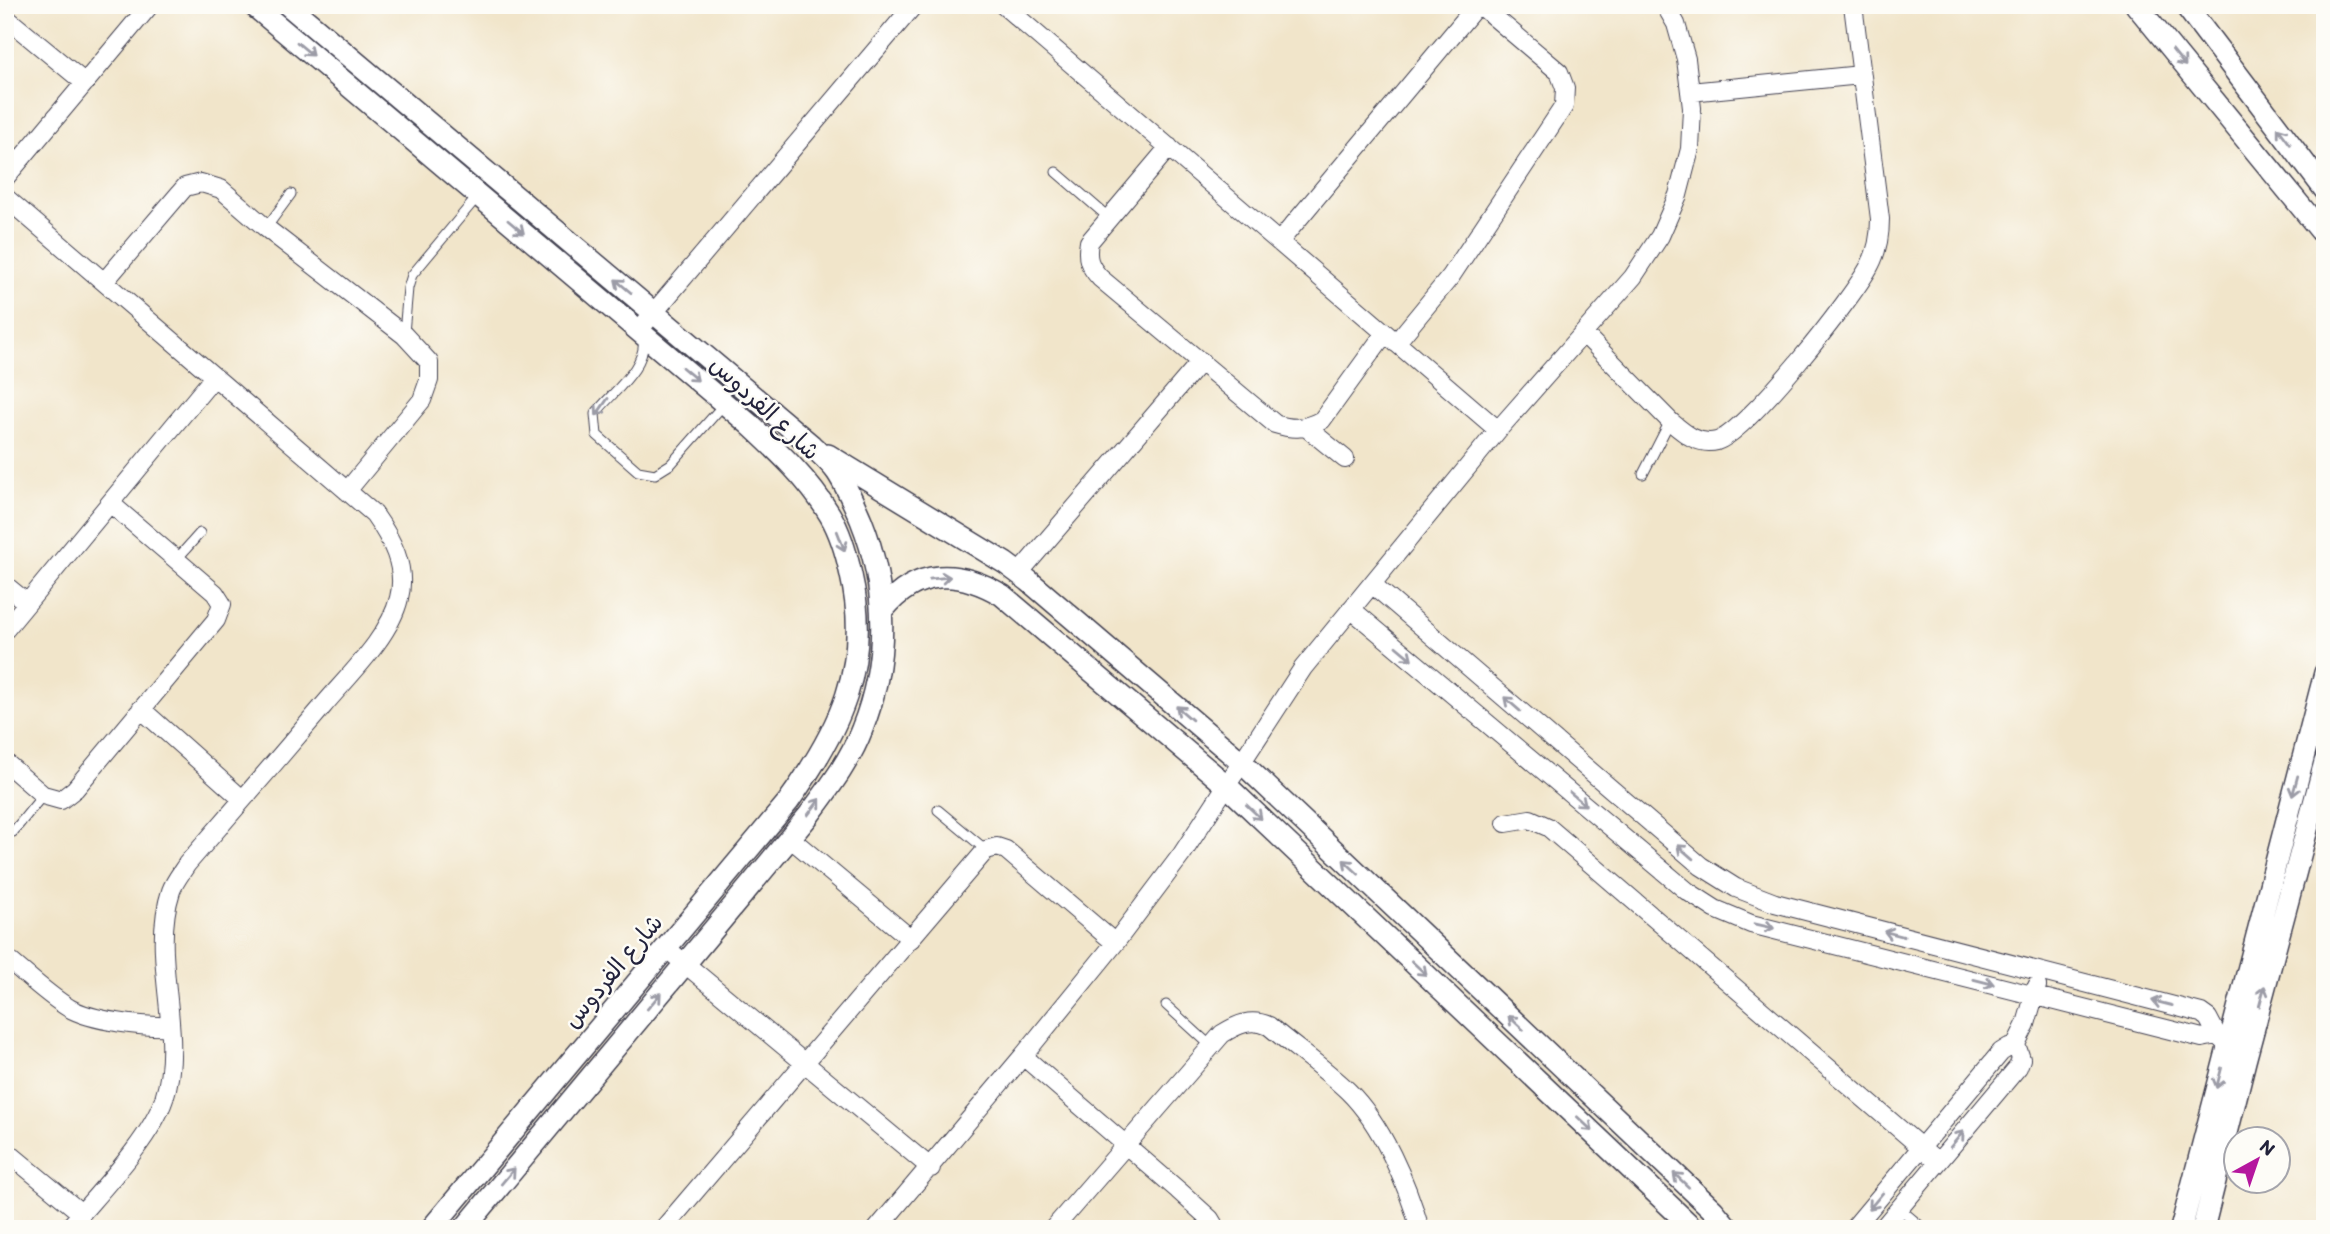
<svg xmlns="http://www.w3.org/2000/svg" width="2330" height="1234" font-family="Itim,'Playpen Sans Arabic',sans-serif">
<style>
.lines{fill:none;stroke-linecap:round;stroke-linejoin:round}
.service-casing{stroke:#413f50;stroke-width:11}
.minor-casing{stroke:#413f50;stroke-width:20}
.tertiary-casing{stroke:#413f50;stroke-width:24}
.service{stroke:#fff;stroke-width:9}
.minor{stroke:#fff;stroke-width:18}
.tertiary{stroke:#fff;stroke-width:21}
.oneway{stroke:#9c9ca7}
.labels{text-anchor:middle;stroke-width:5;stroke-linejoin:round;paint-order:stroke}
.street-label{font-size:24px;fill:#22223b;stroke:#fdfcf7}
</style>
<rect width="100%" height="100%" fill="#fdfcf7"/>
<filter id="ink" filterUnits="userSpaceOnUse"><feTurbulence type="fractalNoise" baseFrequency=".0143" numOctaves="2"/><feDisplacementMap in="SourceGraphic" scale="14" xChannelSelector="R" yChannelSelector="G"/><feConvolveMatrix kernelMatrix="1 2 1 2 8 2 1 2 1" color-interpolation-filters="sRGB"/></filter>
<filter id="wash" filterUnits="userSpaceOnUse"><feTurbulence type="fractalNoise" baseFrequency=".00686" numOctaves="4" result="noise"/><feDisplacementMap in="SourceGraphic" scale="28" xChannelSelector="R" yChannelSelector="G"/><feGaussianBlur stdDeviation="1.57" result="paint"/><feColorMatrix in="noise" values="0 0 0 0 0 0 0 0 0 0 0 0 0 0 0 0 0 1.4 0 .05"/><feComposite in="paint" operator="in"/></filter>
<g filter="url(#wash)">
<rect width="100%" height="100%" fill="#f1e5ca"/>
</g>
<g filter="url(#ink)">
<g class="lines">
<g class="service-casing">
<path id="service" d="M 1056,172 L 1108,217
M 266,228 L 291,194
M 404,333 L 408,288 L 412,275 L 478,196
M 643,338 C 648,367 611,393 595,414 L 597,435 L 638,471 L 655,474 L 671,464 L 725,403
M 1643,474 L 1670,421
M 176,560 L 200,533
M 938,810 L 986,850
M 13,832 L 43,795
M 1166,1005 L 1212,1047
M 1899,1208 L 1924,1229"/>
</g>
<g class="minor-casing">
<path id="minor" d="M 1003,5 L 1498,430
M 5,17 L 85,83
M 1690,92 L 1861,75
M 1169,147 L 1089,242 C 1086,258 1089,266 1100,278 L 1275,424 C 1294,430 1305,429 1322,420 L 1385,333
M 5,178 L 150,5
M 5,197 L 374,514 C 391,538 407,567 399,598 C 390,637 348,676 323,706 C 278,759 233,811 187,864 C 182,872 174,882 171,891 C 149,958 186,1032 164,1099 C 150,1141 97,1194 68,1229
M 1279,242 L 1477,5
M 104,282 L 185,187 L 201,183 L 221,189 L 266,228 L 404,335 L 429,362 L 429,380 L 422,400 L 347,491
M 645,323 L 914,5
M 1584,334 L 1670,421 C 1683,432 1698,446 1717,441 C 1747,432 1854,297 1870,265 C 1878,250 1880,235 1880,219 L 1853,5
M 1396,343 L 1451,276 L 1564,106 L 1565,88 L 1559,72 L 1480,5
M 1307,428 L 1345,459
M 1019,573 L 1201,361
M 1372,584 L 1701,866 L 1736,888 L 1775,903 L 2201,1013 L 2208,1018 L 2217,1035 L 2236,1053
M 5,585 L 27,603
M 1351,609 L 1687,891 L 1715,909 L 1751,924 L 2202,1038 L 2217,1035
M 5,630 L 214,377
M 141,709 L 242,799
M 5,762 L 43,795 L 61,800 L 75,789 L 216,620 L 222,604 L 215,593 L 110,503
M 1506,823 L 1530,819 L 1548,827 L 1938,1162
M 790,838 L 911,939
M 666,948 L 931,1168
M 5,957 C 26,974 46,994 69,1008 C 92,1021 143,1027 170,1026
M 2014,1048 L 2026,1024 L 2037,986
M 5,1150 L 81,1213
M 663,1229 L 986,850 L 997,847 L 1006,850 L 1115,943
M 877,1229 L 1023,1056
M 1053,1229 L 1222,1034 C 1238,1024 1251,1018 1269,1026 C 1295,1048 1324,1068 1348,1091 C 1382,1124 1407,1184 1420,1229
M 1216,1229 L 1210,1219 L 1178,1190 L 1023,1056 L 1115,943 L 1182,854 L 1303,668 L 1498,430 L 1633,277 L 1660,236 L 1678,195 L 1690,149 L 1692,108 L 1686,59 L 1676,24 L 1665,5
M 1853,1229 L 2001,1052 L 2009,1047 L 2018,1050 L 2021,1059 L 2018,1067 L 1882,1229"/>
</g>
<g class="tertiary-casing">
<path id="tertiary" d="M 253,5 L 749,424 C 779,452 809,480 830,515 C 840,532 847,556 851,575 C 872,665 839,731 788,802 L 431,1229
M 288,5 L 811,445 C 820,454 830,462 837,472 C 847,487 854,504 861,520 C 888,587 889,662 862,729 C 850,761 829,788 809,815 L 464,1229
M 2136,5 L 2325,236
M 2185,5 L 2325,190
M 828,455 L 1005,563 L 1029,581 L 1241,762 L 1713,1210 L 1729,1229
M 883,610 C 917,568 958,569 1002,595 L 1227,786 L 1694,1229
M 2181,1229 L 2325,673
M 2203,1229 L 2245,1061 L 2325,762"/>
</g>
<use href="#service" class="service"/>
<use href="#minor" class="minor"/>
<use href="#tertiary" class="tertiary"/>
</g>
<defs><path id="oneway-shaft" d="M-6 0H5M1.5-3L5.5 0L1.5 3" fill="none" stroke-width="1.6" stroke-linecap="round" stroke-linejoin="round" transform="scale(1.75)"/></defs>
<g class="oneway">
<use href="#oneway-shaft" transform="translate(305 49) rotate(40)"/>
<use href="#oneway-shaft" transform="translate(2179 58) rotate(51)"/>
<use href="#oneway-shaft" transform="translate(2284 136) rotate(-127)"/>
<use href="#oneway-shaft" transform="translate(516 227) rotate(40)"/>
<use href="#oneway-shaft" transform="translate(623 286) rotate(-140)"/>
<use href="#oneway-shaft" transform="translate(690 374) rotate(40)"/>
<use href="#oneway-shaft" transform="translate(602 407) rotate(125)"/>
<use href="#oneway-shaft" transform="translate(841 541) rotate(69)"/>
<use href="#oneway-shaft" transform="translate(940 578) rotate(-6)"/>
<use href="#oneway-shaft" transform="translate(1404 653) rotate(40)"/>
<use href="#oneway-shaft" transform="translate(1512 704) rotate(-139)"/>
<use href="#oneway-shaft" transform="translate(1184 713) rotate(-139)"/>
<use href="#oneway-shaft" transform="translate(2295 786) rotate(105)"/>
<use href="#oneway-shaft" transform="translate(1578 799) rotate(40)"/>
<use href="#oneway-shaft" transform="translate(814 807) rotate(-53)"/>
<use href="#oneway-shaft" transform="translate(1254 812) rotate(43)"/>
<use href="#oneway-shaft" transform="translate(1685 852) rotate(-139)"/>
<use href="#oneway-shaft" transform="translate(1351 867) rotate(-137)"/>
<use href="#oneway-shaft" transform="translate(1764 926) rotate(13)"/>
<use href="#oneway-shaft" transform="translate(1894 934) rotate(-165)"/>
<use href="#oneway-shaft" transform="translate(1419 968) rotate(43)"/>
<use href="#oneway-shaft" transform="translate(1984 982) rotate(14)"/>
<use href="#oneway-shaft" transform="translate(2262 996) rotate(-75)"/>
<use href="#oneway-shaft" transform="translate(654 1001) rotate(-50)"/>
<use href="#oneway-shaft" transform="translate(2162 1003) rotate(-166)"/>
<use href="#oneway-shaft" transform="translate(1516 1023) rotate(-137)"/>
<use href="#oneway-shaft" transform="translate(2219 1078) rotate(104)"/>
<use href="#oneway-shaft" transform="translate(1585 1124) rotate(43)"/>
<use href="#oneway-shaft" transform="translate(1957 1139) rotate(-50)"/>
<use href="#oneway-shaft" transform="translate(508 1176) rotate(-50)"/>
<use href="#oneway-shaft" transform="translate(1681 1180) rotate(-137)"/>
<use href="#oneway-shaft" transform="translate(1876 1201) rotate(130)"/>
</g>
</g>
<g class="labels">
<g class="street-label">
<text transform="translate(765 408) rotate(43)" y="8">شارع الفردوس</text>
<text transform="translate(613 971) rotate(-50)" y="8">شارع الفردوس</text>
</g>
</g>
<rect width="2330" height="1234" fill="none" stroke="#fdfcf7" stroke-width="28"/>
<g transform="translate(2257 1160) rotate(40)"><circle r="33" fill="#fdfcf7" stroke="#a5a5ac" stroke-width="2"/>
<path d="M0-5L12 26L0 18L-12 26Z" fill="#b5179e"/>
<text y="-10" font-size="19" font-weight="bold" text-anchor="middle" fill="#22223b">N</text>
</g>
</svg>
